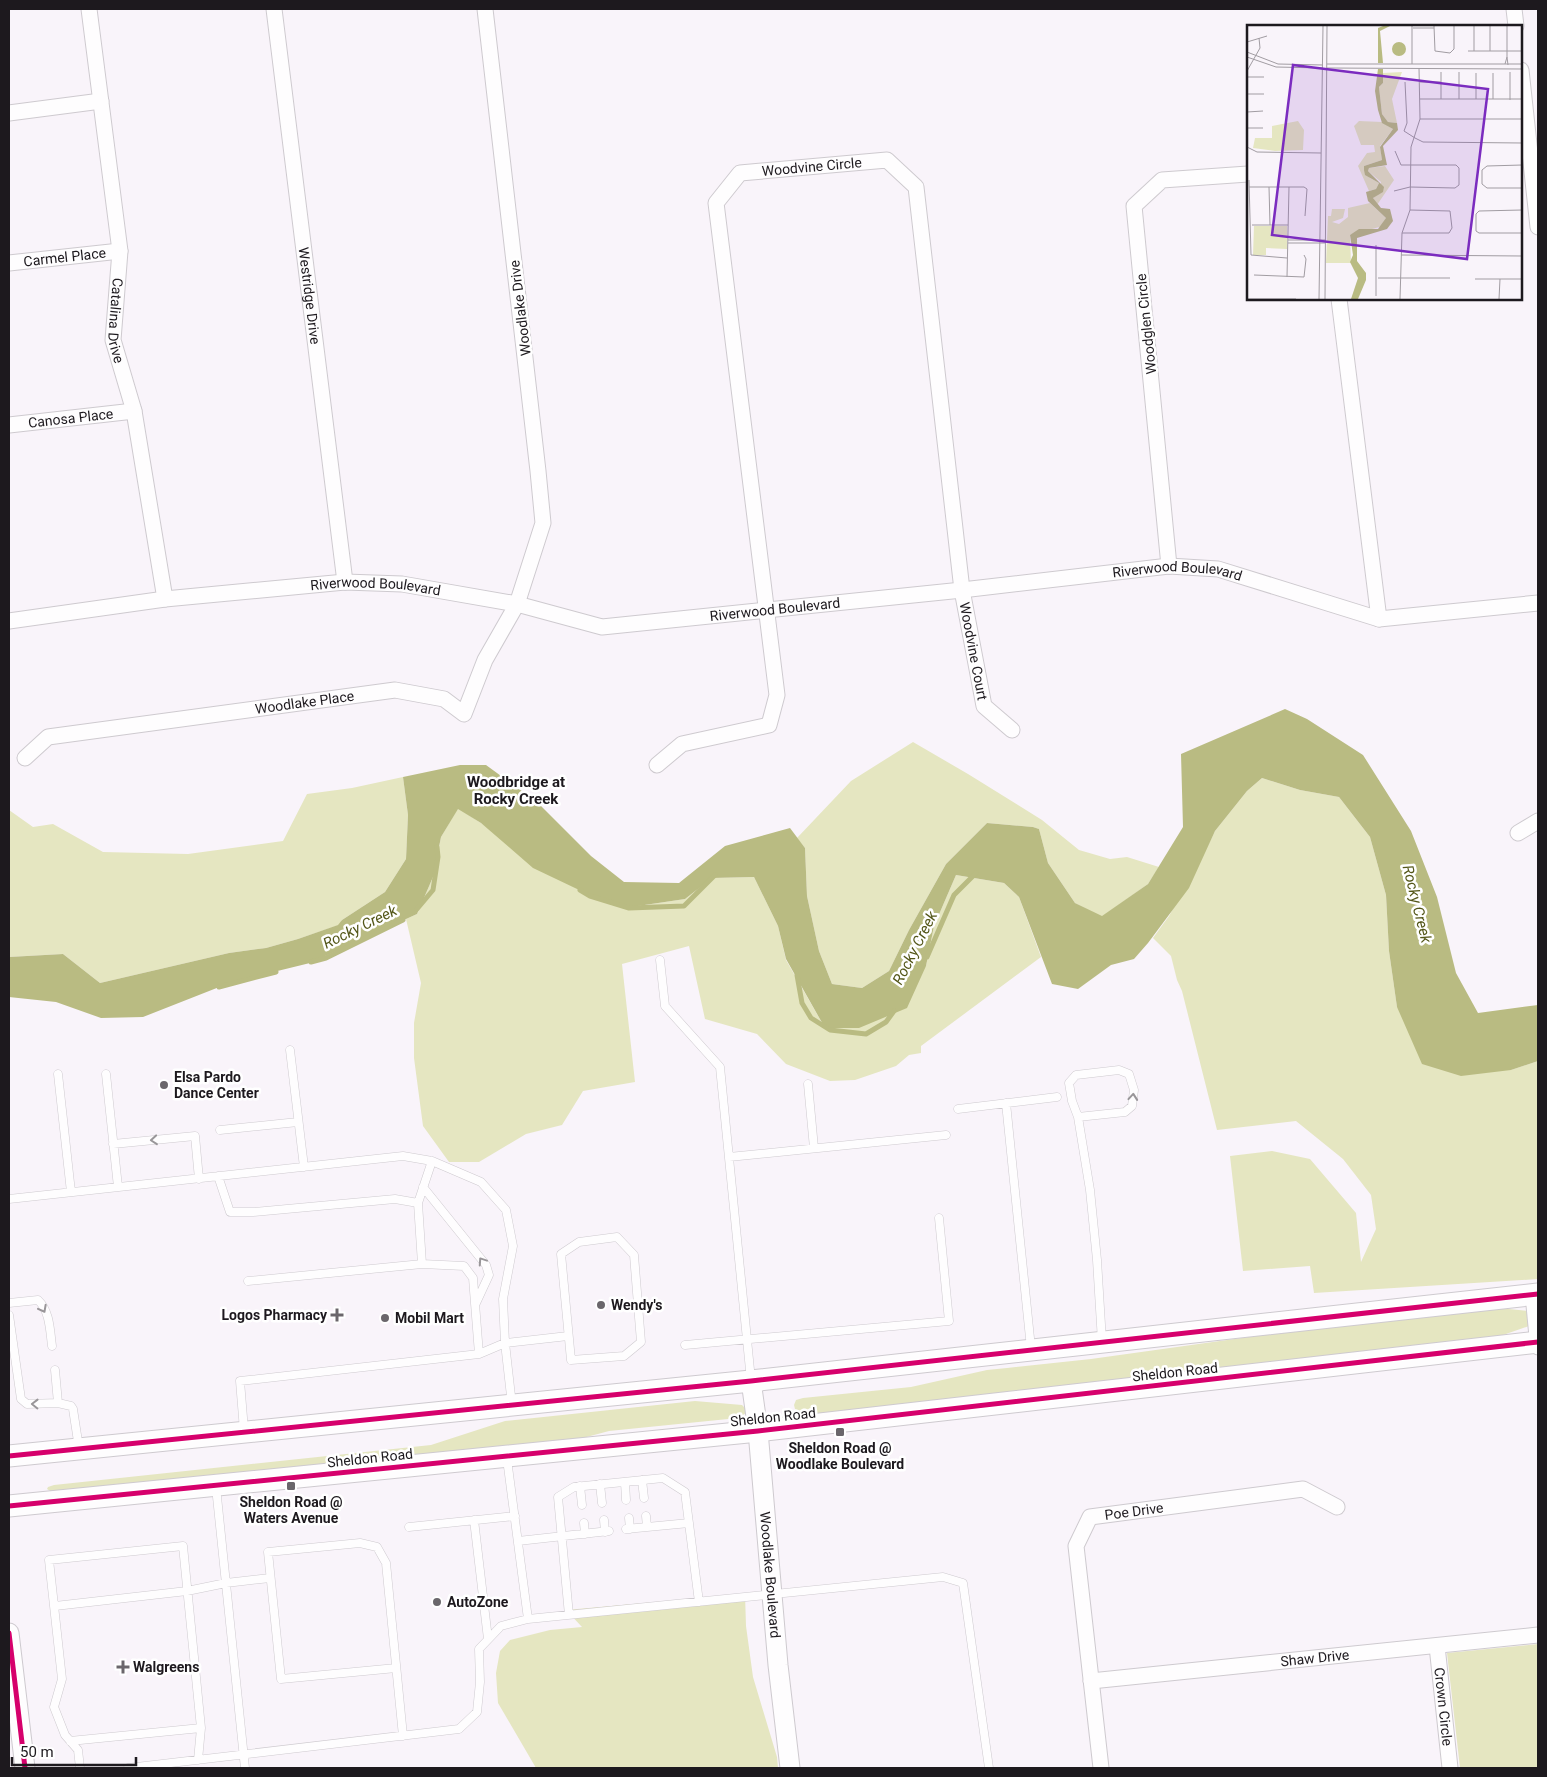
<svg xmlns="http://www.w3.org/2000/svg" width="1547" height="1777" font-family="Roboto,sans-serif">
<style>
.green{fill:#e5e6c1}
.water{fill:#b9bb82}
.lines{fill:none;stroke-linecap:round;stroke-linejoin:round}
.stream{stroke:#b9bb82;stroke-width:5}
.service-casing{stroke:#cecacf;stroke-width:9}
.minor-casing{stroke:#cecacf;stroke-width:17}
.tertiary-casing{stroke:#cecacf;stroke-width:21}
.secondary-casing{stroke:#cecacf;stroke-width:23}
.service{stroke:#fefdfe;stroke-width:8}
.minor{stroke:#fefdfe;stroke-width:15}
.tertiary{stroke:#fefdfe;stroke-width:19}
.secondary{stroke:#fefdfe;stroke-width:21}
.cycleway-casing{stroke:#fff;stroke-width:8}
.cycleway{stroke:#d6006c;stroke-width:5}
.oneway{stroke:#999699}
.poi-dot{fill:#6a666b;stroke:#fff;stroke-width:2}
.labels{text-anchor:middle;stroke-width:5;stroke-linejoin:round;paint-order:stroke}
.street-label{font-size:14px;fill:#1d191e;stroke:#fff}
.poi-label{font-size:14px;font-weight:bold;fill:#1d191e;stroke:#fff;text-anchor:start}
.neighbourhood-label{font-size:15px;font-weight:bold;fill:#1d191e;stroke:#fff}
.water-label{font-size:15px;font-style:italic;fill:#535618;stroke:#fff}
.inset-road{fill:none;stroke:#a19ca2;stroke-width:1}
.view{fill:#7b2cbf;fill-opacity:0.15;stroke:#7b2cbf;stroke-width:2.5}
.inset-edge{fill:none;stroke:#1d191e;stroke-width:2.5}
</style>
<rect width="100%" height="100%" fill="#f9f4fa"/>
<path class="green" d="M 913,742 L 968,774 L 1042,820 L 1079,850 L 1110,859 L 1127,857 L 1159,867 L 1148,884 L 1102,917 L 1075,903 L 1048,863 L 1039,829 L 1033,827 L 987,823 L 946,864 L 909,930 L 889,971 L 862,988 L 832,984 L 819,951 L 807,896 L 805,848 L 797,838 L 851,781 Z
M 403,777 L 408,815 L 406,859 L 385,892 L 342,920 L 339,925 L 298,939 L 266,948 L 229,953 L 100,983 L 63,954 L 9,957 L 9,810 L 33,827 L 53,824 L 103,852 L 188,854 L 283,841 L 307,794 L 352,788 Z
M 1262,778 L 1300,790 L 1339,797 L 1370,837 L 1386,895 L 1389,951 L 1397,1007 L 1511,1070 L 1538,1061 L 1538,1279 L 1314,1293 L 1310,1266 L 1243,1271 L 1230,1156 L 1272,1151 L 1310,1159 L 1356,1213 L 1361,1262 L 1376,1229 L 1371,1195 L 1343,1159 L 1296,1121 L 1217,1130 L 1182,991 L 1177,980 L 1171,956 L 1153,938 L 1169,916 L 1202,857 L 1215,831 L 1247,791 Z
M 458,808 L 596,898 L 631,907 L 685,899 L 712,878 L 754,877 L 778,926 L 786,960 L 825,1028 L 926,966 L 934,926 L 956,875 L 1004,883 L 1019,897 L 1041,957 L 921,1046 L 921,1053 L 909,1055 L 896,1066 L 855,1080 L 830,1081 L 786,1064 L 757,1034 L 705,1019 L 689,946 L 622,964 L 635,1082 L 583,1091 L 562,1125 L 526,1134 L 479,1162 L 449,1162 L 423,1126 L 414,1058 L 414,1023 L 421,983 L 406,919 L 417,914 L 433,877 L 441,837 Z
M 1489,1307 L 1528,1311 L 1535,1324 L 1503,1335 L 1481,1338 L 833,1415 L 799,1411 L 795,1409 L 794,1405 L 796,1400 L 803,1398 L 911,1387 L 987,1370 L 1007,1368 L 1091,1359 L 1306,1329 Z
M 695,1401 L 742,1405 L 746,1409 L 746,1413 L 738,1418 L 609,1431 L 553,1446 L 52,1492 L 47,1489 L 48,1487 L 54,1485 L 431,1445 L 505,1421 Z
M 745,1594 L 746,1626 L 753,1677 L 777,1757 L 778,1768 L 536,1768 L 498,1703 L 496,1673 L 500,1651 L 510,1640 L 550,1630 L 582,1627 L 566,1610 Z
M 1538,1644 L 1538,1768 L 1460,1768 L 1447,1653 Z"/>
<path class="water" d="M 1285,709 L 1307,719 L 1363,755 L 1411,831 L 1437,897 L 1456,973 L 1478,1013 L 1538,1005 L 1538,1061 L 1511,1070 L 1461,1076 L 1422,1064 L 1397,1007 L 1389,951 L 1386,895 L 1370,837 L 1339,797 L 1300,790 L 1262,778 L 1247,791 L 1215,831 L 1189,888 L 1148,943 L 1134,959 L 1111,965 L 1078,989 L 1052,984 L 1019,897 L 1004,883 L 956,875 L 934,926 L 926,966 L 907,1008 L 859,1028 L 825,1028 L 786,959 L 778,926 L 754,877 L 712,878 L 685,899 L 631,907 L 596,898 L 533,868 L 481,823 L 458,809 L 441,837 L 433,877 L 417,914 L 310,963 L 232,982 L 143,1017 L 101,1018 L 56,1002 L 9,997 L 9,957 L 63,954 L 100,983 L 229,953 L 266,948 L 298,939 L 338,925 L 342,920 L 385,892 L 406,859 L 408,815 L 403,777 L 460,765 L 486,765 L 537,802 L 591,856 L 624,882 L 679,883 L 725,846 L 790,828 L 805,848 L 807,896 L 819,951 L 832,984 L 862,988 L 889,971 L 909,930 L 946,864 L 987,823 L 1033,827 L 1039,829 L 1048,863 L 1075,903 L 1102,916 L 1148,884 L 1183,827 L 1181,754 Z"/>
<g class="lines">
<path class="stream" d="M 580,890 L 590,896 L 629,908 L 684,906 L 715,875
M 417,909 L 433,890 L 438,857 L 437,847
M 927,957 L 954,895 L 976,873
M 311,962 L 326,958 L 403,920
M 797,975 L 802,1003 L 811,1018 L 830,1030 L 866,1034 L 886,1022 L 894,1011
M 219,987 L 276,972"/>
<g class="service-casing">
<path id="service" d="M 660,960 L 665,1006 L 720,1067 L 751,1380
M 290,1050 L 304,1167
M 58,1074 L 71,1192
M 106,1074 L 118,1187
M 808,1084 L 814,1148
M 1006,1103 L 1031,1348
M 958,1109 L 1057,1097
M 1078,1117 L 1125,1112 L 1132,1106 L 1134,1090 L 1129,1074 L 1119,1070 L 1076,1075 L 1069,1083 L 1072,1101 L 1078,1117 L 1090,1190 L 1097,1260 L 1102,1341
M 220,1130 L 298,1122
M 113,1144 L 195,1136 L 199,1179
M 729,1157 L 946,1135
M 218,1176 L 230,1212 L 253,1212 L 395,1199 L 418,1203
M 423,1187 L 486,1265 L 489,1275 L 476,1303
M 9,1199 L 403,1156 L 432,1161 L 418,1203 L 422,1264
M 617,1237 L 634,1255 L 641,1342 L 624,1356 L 571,1360 L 561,1254 L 579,1242 Z
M 248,1281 L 422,1264 L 464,1266 L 473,1278 L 479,1354
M 9,1303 L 38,1300 C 50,1311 50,1331 52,1346
M 9,1315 L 21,1399 L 27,1404 L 58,1403 L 71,1406 L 73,1409 L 79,1448
M 685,1345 L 949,1321 L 939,1218
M 55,1370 L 58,1403
M 512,1405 L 505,1343 L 568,1336
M 244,1430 L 240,1381 L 479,1354 L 505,1343 L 503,1299 L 513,1246 L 506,1210 L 481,1182 L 432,1161
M 642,1480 L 644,1498
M 625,1482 L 626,1500
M 600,1484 L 602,1503
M 580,1486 L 582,1505
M 216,1487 L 245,1768
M 646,1516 L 647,1527
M 629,1518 L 630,1529
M 474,1520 L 488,1639
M 604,1520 L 605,1532
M 584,1523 L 585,1534
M 409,1527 L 515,1516
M 626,1529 L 689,1523
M 518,1541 L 609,1531
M 55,1606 L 187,1591 L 226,1583 L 270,1578
M 569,1615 L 558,1497 L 574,1487 L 663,1478 L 685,1492 L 699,1602
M 528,1619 L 943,1577 L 963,1583 L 989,1768
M 396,1668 L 281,1679 L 268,1552 L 360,1543 L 377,1547 L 386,1563 L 403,1736
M 70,1741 L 201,1728
M 80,1768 L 78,1750 L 65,1735 L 54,1707 L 62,1679 L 49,1560 L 183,1546 L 201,1728 L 198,1760
M 128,1768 L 459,1729 L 477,1712 L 480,1682 L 479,1649 L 501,1626 L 528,1619 L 507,1459"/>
</g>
<g class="minor-casing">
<g id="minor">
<path id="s1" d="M 89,9 L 120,251 L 113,340 L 134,411 L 165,599"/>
<path id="s2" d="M 274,9 L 345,582"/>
<path d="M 1514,9 L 1516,26"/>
<path d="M 1521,70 L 1538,227"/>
<path d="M 9,113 L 101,101"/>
<path id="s3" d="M 9,263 L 120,251"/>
<path d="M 1339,299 L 1379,619"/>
<path id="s4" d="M 9,425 L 134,411"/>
<path d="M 1169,566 L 1134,206 L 1162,180 L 1248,174"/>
<path id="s5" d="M 9,621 L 165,599 L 345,582 L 402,584 L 517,604 L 602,627 L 962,590 L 1169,566 L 1218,569 L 1379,619 L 1538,603"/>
<path id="s6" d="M 25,758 L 48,737 L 395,690 L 444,699 L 464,714 L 485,660 L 517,604 L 543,523 L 538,471 L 485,9"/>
<path id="s7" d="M 657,765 L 682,744 L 769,725 L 777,695 L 716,203 L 740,173 L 887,160 L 916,187 L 962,590 L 984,706 L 1012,730"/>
<path d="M 1518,833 L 1538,821"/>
<path d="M 1533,1295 L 1538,1347"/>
<path id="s8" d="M 1437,1646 L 1450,1768"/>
<path id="s9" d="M 1091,1681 L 1538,1635"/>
<path id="s10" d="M 1101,1768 L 1076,1546 L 1090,1517 L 1303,1489 L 1337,1507"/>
</g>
</g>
<g class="tertiary-casing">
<g id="tertiary">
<path id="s11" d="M 751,1381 L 758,1431 L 778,1665 L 790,1768"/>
<path d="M 9,1633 L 25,1768"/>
</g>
</g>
<g class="secondary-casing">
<path id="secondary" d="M 9,1456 L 751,1381 L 1538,1294
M 9,1506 L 758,1431 L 1538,1342"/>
</g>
<use href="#service" class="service"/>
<use href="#minor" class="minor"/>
<use href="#tertiary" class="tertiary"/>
<use href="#secondary" class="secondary"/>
<g class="cycleway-casing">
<path id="cycleway" d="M 9,1456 L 751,1381 L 1538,1294
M 9,1506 L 758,1431 L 1538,1342
M 9,1633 L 25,1768"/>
</g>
<use href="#cycleway" class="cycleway"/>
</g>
<defs><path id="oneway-chevron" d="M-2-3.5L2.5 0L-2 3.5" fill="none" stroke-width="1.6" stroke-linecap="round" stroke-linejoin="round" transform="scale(1.25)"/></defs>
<g class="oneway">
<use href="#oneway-chevron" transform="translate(1133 1097) rotate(-85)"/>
<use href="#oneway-chevron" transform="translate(154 1140) rotate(175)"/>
<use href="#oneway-chevron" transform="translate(482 1261) rotate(-124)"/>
<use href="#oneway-chevron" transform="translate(43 1309) rotate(62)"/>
<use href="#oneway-chevron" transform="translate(35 1404) rotate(-179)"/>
</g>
<g class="poi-dot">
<circle cx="164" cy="1085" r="5"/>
<circle cx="601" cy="1305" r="5"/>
<path d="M334.5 1307.5h5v5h5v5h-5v5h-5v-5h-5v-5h5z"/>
<circle cx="385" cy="1318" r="5"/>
<rect x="835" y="1427" width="10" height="10" rx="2.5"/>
<rect x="286" y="1481" width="10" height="10" rx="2.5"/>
<circle cx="437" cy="1602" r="5"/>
<path d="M120.5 1659.5h5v5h5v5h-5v5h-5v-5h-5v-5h5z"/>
</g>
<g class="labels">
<g class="street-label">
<text dy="5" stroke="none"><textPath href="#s7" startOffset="759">Woodvine Circle</textPath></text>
<text dy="5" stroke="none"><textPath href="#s3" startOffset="56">Carmel Place</textPath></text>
<text dy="5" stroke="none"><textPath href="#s2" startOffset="289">Westridge Drive</textPath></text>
<text transform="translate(520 308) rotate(-97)" y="5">Woodlake Drive</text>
<text dy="5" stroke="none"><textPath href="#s1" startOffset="314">Catalina Drive</textPath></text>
<text transform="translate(1146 324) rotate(-96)" y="5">Woodglen Circle</text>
<text dy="5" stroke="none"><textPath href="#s4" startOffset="62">Canosa Place</textPath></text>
<text dy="5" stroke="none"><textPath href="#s5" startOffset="1179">Riverwood Boulevard</textPath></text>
<text dy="5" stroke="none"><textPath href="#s5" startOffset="369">Riverwood Boulevard</textPath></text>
<text dy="5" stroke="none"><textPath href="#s5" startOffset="774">Riverwood Boulevard</textPath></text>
<text dy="5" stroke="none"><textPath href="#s7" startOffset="1342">Woodvine Court</textPath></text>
<text dy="5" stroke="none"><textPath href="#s6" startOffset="290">Woodlake Place</textPath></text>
<text transform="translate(1175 1372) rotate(-6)" y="5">Sheldon Road</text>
<text transform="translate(773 1417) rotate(-6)" y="5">Sheldon Road</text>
<text transform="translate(370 1458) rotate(-6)" y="5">Sheldon Road</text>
<text dy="5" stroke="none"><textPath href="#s10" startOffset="300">Poe Drive</textPath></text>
<text dy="5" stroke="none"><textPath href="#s11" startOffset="195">Woodlake Boulevard</textPath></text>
<text dy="5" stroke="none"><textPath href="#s9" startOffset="225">Shaw Drive</textPath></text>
<text dy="5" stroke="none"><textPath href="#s8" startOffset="61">Crown Circle</textPath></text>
</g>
<g class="poi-label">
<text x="174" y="1082">Elsa Pardo<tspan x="174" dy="16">Dance Center</tspan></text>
<text x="611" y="1310">Wendy's</text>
<text x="327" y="1320" text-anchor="end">Logos Pharmacy</text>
<text x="395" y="1323">Mobil Mart</text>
<text x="840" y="1453" text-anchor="middle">Sheldon Road @<tspan x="840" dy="16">Woodlake Boulevard</tspan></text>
<text x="291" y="1507" text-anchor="middle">Sheldon Road @<tspan x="291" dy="16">Waters Avenue</tspan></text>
<text x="447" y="1607">AutoZone</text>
<text x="133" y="1672">Walgreens</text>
</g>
<g class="neighbourhood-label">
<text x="516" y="787">Woodbridge at<tspan x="516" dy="17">Rocky Creek</tspan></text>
</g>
<g class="water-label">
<text transform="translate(1417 904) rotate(76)" y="5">Rocky Creek</text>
<text transform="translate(360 927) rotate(-26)" y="5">Rocky Creek</text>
<text transform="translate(915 948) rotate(-63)" y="5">Rocky Creek</text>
</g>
</g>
<g transform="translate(1247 25)">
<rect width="275" height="275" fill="#f9f4fa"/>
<path d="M 155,47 L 145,74 L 150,98 L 141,97 L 135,89 L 132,62 L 136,58 L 136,48 ZM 51,96 L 57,105 L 56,125 L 28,126 L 6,123 L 8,113 L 25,113 L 25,101 ZM 112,96 L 135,97 L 146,104 L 133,121 L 135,135 L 117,141 L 123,153 L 132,158 L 129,164 L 122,166 L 111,141 L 120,128 L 128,127 L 127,120 L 114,120 L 107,101 ZM 138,141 L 147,155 L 130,180 L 126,173 L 132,168 L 134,157 L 121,146 L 122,143 ZM 123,178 L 139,193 L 136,201 L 103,210 L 104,238 L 79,238 L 81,191 L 84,191 L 85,184 L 98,184 L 96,193 L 85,197 L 92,199 L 101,192 L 101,183 ZM 7,201 L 40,201 L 40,224 L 19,223 L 19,230 L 6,230 Z" fill="#e5e6c1"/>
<path d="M 136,1 L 143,1 L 133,6 L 136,38 L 131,38 L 131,3 ZM145 24a7 7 0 1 1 14 0a7 7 0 1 1-14 0ZM 131,44 L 136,44 L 136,58 L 132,62 L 135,89 L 141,97 L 150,98 L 151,105 L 136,121 L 140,140 L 122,143 L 121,146 L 137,162 L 136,167 L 126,173 L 134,183 L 143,184 L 146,196 L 140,204 L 110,213 L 110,236 L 119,248 L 119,255 L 111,274 L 104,274 L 111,253 L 103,237 L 106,230 L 103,210 L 112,204 L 131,204 L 139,193 L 121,176 L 119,167 L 129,164 L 132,158 L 118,150 L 117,145 L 117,141 L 135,135 L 133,122 L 146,104 L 135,98 L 131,85 L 128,66 Z" fill="#b9bb82"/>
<path class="inset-road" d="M 187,1 L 188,26 L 203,28 L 207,24 L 207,1M 227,1 L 227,26M 243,1 L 243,26M 260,1 L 260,32M 166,3 L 187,3M 0,17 L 20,11M 221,26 L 275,26M 0,27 L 31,39 L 76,40M 0,32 L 29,42 L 76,43M 80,39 L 275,39M 165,39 L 165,1M 258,39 L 260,32 L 261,40M 80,43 L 275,44M 0,46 L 13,23 L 12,13M 229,48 L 229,74M 0,52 L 17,52M 158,57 L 160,98 L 157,106 L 168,113 L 176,117 L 275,118M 173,57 L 194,57M 0,69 L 17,69M 173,74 L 275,74M 194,74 L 194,47M 212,74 L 212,47M 246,74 L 246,48M 263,75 L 263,47M 0,87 L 16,86M 173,94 L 275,94M 0,103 L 16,103M 0,122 L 10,127 L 74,128M 275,140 L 240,141 L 235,145 L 235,159 L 240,163 L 275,163M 2,155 L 4,230 L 40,233M 2,162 L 57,162 L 60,164 L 58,191M 22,162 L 23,200M 147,166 L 163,162 L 208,163 L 212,160 L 212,143 L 209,140 L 154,140 L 148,126M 275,185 L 232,186 L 229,189 L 229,206 L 232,208 L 275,208M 5,200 L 41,200M 155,208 L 202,208 L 205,203 L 203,186 L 163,185M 41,215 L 78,215M 41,218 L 78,218M 154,230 L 275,231M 7,250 L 57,252 L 59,234 L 57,230M 40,252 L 42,162M 131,253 L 203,253M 228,254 L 275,254M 129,271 L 129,220M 0,274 L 49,274M 72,274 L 76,1M 78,274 L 80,1M 153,274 L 155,208 L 163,185 L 164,122 L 173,94 L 172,43M 252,274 L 253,254"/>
<path class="view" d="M 46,40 L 241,64 L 220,234 L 25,210 Z"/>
<rect width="275" height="275" class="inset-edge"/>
</g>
<rect width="1547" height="1777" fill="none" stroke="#1d191e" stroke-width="20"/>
<path d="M12 1757v8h124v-8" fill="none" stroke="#1d191e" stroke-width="2.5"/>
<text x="20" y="1757" font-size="15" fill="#1d191e" stroke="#ffffff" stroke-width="4" paint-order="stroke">50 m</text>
</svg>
